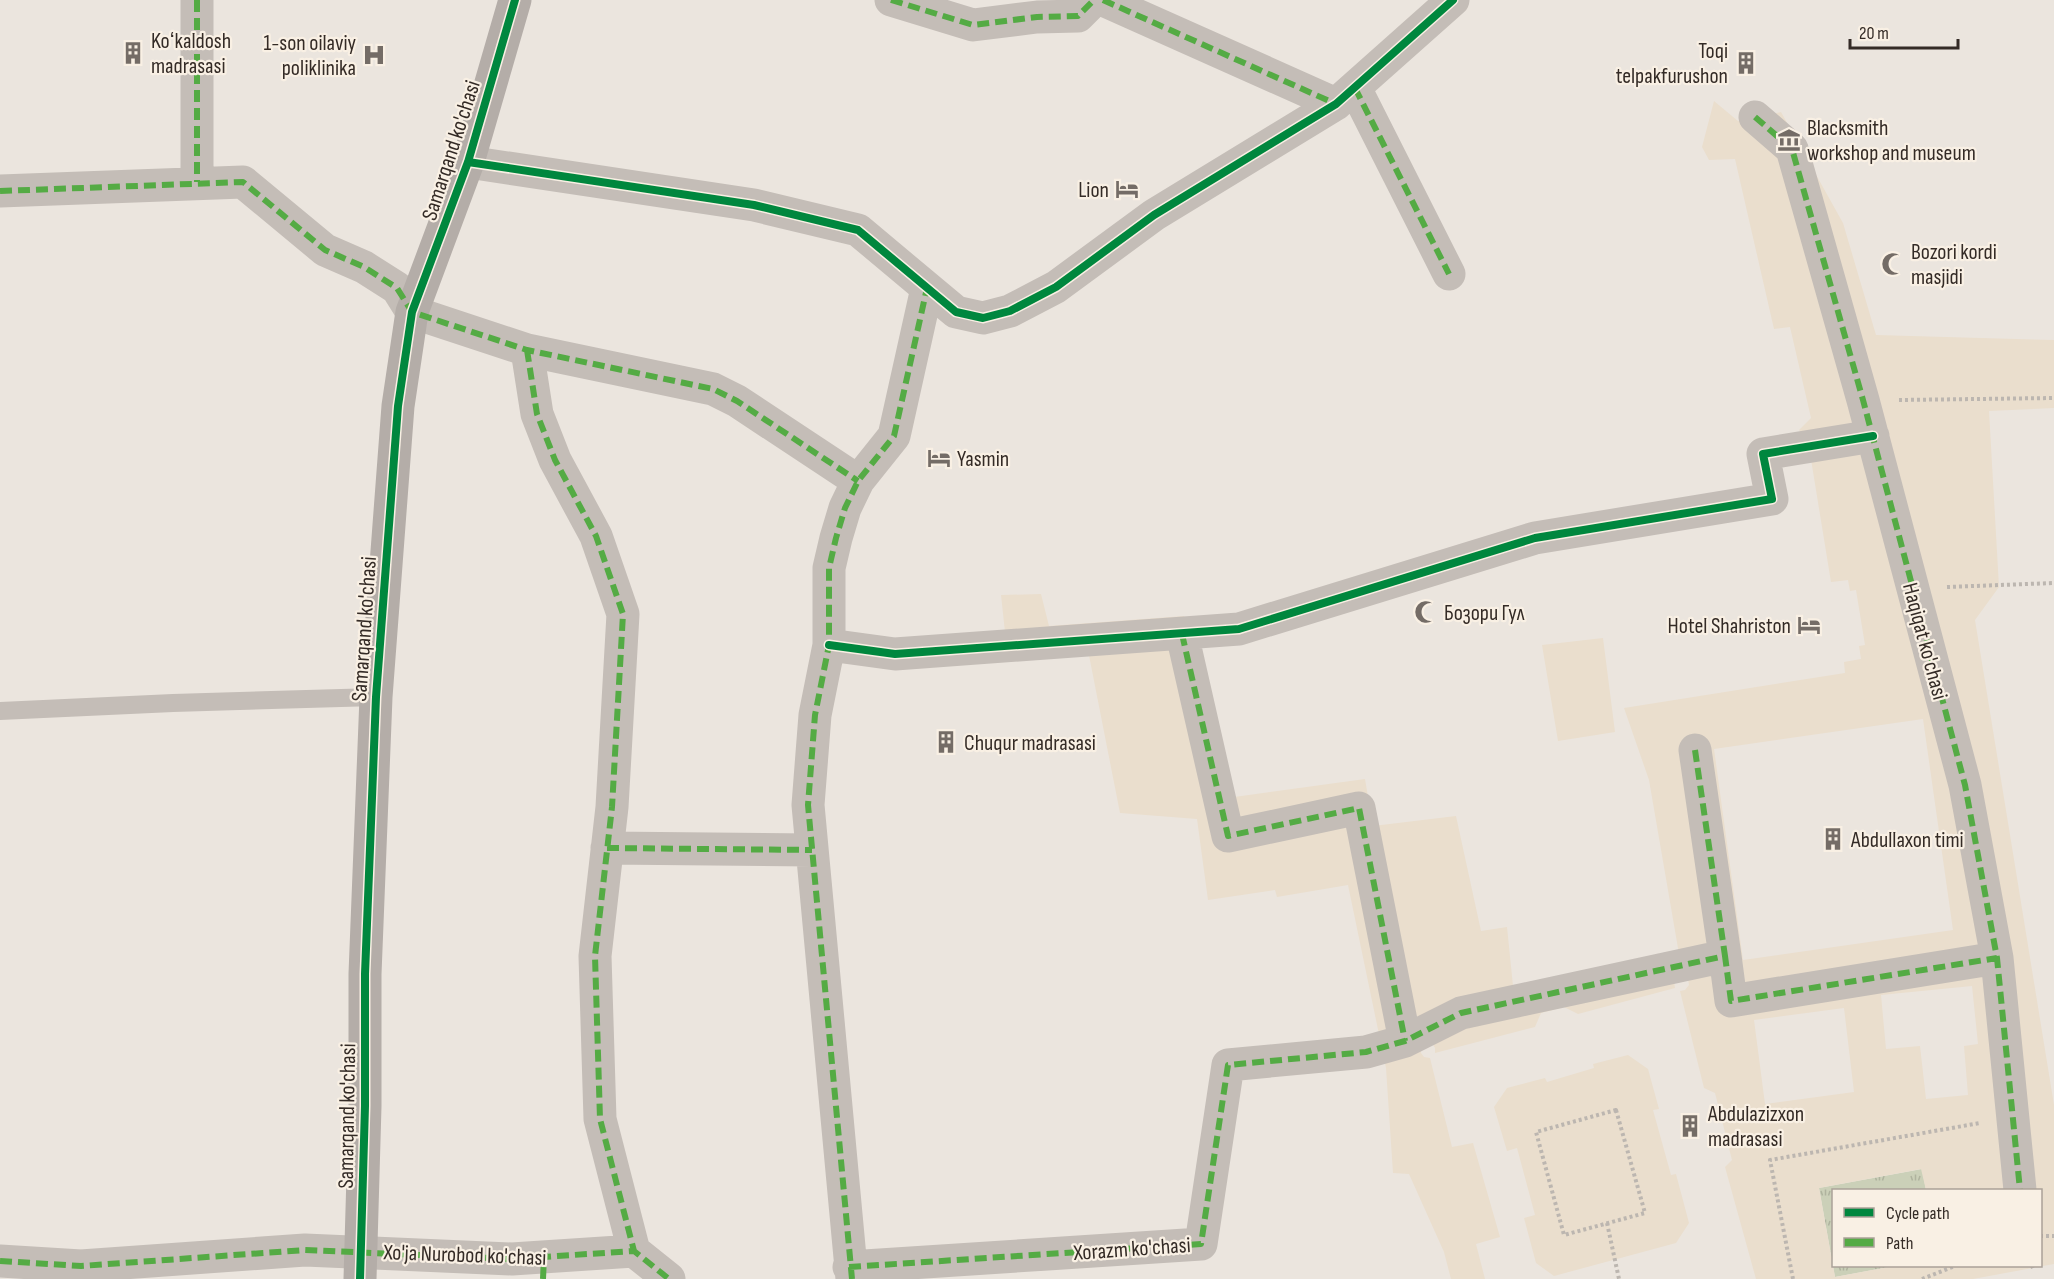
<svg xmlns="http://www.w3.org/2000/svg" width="2054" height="1279" font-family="'Sofia Sans Condensed',sans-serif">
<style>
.grass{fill:url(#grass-tufts)}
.plaza{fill:#eadecd;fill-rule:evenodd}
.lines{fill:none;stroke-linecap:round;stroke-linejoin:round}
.path{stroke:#bcb6b0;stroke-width:4;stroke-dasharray:3 3;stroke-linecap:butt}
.lane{stroke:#c4bdb7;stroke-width:18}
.street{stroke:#c4bdb7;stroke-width:33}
.secondary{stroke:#b4ada8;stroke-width:33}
.quiet{stroke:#54ab44;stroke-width:6;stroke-dasharray:12 6;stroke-linecap:butt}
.cycleway-casing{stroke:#f9f0e4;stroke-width:11}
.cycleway{stroke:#00873e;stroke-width:8}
.labels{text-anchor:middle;stroke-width:4.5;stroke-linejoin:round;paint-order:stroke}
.poi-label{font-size:22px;fill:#342b26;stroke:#f9f0e4;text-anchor:start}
.street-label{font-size:22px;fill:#342b26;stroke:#f9f0e4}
</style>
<defs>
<pattern id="grass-tufts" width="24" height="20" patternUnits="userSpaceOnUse" patternTransform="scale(1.5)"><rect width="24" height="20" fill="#cbd0b8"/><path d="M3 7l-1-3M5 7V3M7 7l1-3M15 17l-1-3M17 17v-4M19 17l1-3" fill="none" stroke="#afb39e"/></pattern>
</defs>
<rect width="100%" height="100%" fill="#ebe5de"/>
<path class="grass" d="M 1922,1169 L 1926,1190 L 1834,1190 L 1834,1266 L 1894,1266 L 1835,1277 L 1819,1188 Z"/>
<path class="plaza" d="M 1714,101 L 1738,121 L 1781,112 L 1843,223 L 1876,335 L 2054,340 L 2054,408 L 1989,411 L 1999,587 L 1975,620 L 2054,1105 L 2054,1264 L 1973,1279 L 1756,1279 L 1725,1167 L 1732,1160 L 1715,1093 L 1704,1088 L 1680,991 L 1685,990 L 1689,985 L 1688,979 L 1674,981 L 1675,988 L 1578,1014 L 1564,1007 L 1541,1013 L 1535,1027 L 1435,1053 L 1435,1048 L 1432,1043 L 1421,1047 L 1421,1053 L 1424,1057 L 1430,1058 L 1452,1147 L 1473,1143 L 1500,1237 L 1476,1244 L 1485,1279 L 1451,1279 L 1444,1252 L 1409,1174 L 1393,1173 L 1386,1068 L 1348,885 L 1277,897 L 1275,890 L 1208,900 L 1197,819 L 1120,813 L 1086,640 L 1005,632 L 1001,595 L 1041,594 L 1049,626 L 1184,616 L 1227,798 L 1365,779 L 1373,826 L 1456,816 L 1481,931 L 1507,927 L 1513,986 L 1679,954 L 1649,780 L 1624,708 L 1845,673 L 1844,662 L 1861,659 L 1859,646 L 1865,645 L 1856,590 L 1850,591 L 1848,580 L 1831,582 L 1808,441 L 1799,430 L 1811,418 L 1790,327 L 1774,329 L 1735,159 L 1709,160 L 1702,147 ZM 1923,719 L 1953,930 L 1743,960 L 1714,749 ZM 1972,986 L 1978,1044 L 1964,1046 L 1968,1095 L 1926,1099 L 1920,1046 L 1886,1049 L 1881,995 ZM 1844,1008 L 1854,1092 L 1765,1104 L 1754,1020 ZM 1921,1169 L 1926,1190 L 2040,1190 L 2040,1266 L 1894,1266 L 1835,1277 L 1819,1188 Z
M 1603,638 L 1615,732 L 1558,741 L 1542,645 Z
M 1628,1055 L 1648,1069 L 1659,1109 L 1653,1110 L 1671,1175 L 1676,1174 L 1689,1223 L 1676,1243 L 1554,1276 L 1536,1263 L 1524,1218 L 1535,1215 L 1517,1148 L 1507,1151 L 1494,1107 L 1507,1088 L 1545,1078 L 1547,1082 L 1594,1068 L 1593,1064 Z"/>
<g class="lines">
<path class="path" d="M 1899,400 L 2054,398
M 1947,587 L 2054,583
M 1616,1110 L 1645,1213 L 1564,1235 L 1536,1132 Z
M 1607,1223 L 1619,1279
M 2040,1236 L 2054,1236
M 2032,1266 L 2033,1268
M 1793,1279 L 1770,1160 L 1980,1123
M 1922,1279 L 1955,1266"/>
<path class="lane" d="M 0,711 L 173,703 L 376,697"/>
<path class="street" d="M 197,0 L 197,182
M 891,0 L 973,25 L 1037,17 L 1078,16 L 1094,0
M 1103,0 L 1336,104
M 1355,88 L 1449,274
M 1755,117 L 1792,149 L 1863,400 L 1965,785 L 1997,958 L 2020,1190
M 468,162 L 754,205 L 858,230 L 956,312 L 983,318 L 1010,311 L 1056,287 L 1154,215 L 1336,104 L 1453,0
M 0,191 L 243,182 L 325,250 L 364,267 L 397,288 L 412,312 L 527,350 L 713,389 L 737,401 L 858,481
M 527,350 L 537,414 L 555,460 L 596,536 L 623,614 L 612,807 L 595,956 L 600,1119 L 634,1251
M 1182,634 L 1228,836 L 1359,808 L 1405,1041
M 829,645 L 895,654 L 1239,629 L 1535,538 L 1772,499 L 1763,454 L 1873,436
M 1695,750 L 1725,956
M 607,848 L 812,850
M 0,1261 L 81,1266 L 305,1250 L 512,1259 L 634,1251 L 669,1279
M 849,1267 L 1201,1244 L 1228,1065 L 1366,1052 L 1405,1041 L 1461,1013 L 1725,956 L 1731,1001 L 1997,958
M 852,1279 L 808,805 L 815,715 L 829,645 L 829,568 L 836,538 L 845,508 L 858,481 L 894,436 L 927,288"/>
<path class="secondary" d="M 360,1279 L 365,1106 L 365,974 L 376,697 L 398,406 L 412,312 L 468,162 L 515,0"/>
<path class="quiet" d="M 197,0 L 197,182
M 891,0 L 973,25 L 1037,17 L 1078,16 L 1094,0
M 1103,0 L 1336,104
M 1355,88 L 1449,274
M 1755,117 L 1792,149 L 1863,400 L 1965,785 L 1997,958 L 2020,1190
M 0,191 L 243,182 L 325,250 L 364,267 L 397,288 L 412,312 L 527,350 L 713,389 L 737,401 L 858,481
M 527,350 L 537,414 L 555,460 L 596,536 L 623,614 L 612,807 L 595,956 L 600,1119 L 634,1251
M 1182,634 L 1228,836 L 1359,808 L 1405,1041
M 1695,750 L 1725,956
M 607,848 L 812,850
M 0,1261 L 81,1266 L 305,1250 L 512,1259 L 634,1251 L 669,1279
M 849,1267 L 1201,1244 L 1228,1065 L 1366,1052 L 1405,1041 L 1461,1013 L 1725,956 L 1731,1001 L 1997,958
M 543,1279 L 544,1257
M 852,1279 L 808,805 L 815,715 L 829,645 L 829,568 L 836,538 L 845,508 L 858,481 L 894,436 L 927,288"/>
<g class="cycleway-casing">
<path id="cycleway" d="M 468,162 L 754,205 L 858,230 L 956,312 L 983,318 L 1010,311 L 1056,287 L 1154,215 L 1336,104 L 1453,0
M 829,645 L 895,654 L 1239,629 L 1535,538 L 1772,499 L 1763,454 L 1873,436
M 360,1279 L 365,1106 L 365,974 L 376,697 L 398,406 L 412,312 L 468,162 L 515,0"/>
</g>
<use href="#cycleway" class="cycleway"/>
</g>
<defs>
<g id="building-bare" transform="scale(1.8)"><path d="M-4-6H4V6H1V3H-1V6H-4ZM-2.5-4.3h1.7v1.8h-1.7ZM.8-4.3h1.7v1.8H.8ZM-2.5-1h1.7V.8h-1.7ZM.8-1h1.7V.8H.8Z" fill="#746c66" stroke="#f9f0e4" stroke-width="2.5" paint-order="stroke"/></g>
<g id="hospital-bare" transform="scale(1.8)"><path d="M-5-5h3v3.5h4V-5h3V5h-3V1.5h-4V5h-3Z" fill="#746c66" stroke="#f9f0e4" stroke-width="2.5" paint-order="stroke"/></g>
<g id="museum-bare" transform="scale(1.8)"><path d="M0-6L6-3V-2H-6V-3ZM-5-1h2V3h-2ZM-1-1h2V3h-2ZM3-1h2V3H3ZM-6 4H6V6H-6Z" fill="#746c66" stroke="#f9f0e4" stroke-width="2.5" paint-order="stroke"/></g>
<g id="hotel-bare" transform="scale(1.8)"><path d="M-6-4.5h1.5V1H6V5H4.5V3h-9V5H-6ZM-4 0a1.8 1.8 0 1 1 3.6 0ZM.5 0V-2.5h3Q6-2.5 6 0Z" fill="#746c66" stroke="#f9f0e4" stroke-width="2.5" paint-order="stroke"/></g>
<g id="mosque-bare" transform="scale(1.8)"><path d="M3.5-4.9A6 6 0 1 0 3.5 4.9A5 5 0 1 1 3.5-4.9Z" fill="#746c66" stroke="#f9f0e4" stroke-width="2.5" paint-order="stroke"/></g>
</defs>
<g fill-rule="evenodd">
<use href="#building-bare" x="133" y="53"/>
<use href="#hospital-bare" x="374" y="55"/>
<use href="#building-bare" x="1746" y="63"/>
<use href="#museum-bare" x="1789" y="140"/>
<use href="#hotel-bare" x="1127" y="189"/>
<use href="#mosque-bare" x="1893" y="264"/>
<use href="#hotel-bare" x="939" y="458"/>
<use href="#mosque-bare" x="1426" y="612"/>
<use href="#hotel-bare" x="1809" y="625"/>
<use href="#building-bare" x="946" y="742"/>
<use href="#building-bare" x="1833" y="839"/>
<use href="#building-bare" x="1690" y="1126"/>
</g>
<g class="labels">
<g class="poi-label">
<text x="151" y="48">Koʻkaldosh<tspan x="151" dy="25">madrasasi</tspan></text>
<text x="356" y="50" text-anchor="end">1-son oilaviy<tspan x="356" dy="25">poliklinika</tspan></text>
<text x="1728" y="58" text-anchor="end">Toqi<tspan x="1728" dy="25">telpakfurushon</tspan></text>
<text x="1807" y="135">Blacksmith<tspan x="1807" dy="25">workshop and museum</tspan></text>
<text x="1109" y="197" text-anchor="end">Lion</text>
<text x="1911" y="259">Bozori kordi<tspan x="1911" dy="25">masjidi</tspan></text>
<text x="957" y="466">Yasmin</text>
<text x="1444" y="620">Бозори Гул</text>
<text x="1791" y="633" text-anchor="end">Hotel Shahriston</text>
<text x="964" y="750">Chuqur madrasasi</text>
<text x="1851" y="847">Abdullaxon timi</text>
<text x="1708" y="1121">Abdulazizxon<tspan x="1708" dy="25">madrasasi</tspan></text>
</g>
<g class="street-label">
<text transform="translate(450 150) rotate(-72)" y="8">Samarqand ko'chasi</text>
<text transform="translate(363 629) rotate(-86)" y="8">Samarqand ko'chasi</text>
<text transform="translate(1926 641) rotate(75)" y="8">Haqiqat ko'chasi</text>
<text transform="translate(346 1116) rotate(-89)" y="8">Samarqand ko'chasi</text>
<text transform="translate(1132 1248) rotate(-4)" y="8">Xorazm ko'chasi</text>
<text transform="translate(465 1254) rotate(2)" y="8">Xo'ja Nurobod ko'chasi</text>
</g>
</g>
<rect x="1832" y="1189" width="210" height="78" fill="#f9f0e4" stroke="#aaa198" stroke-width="1.5"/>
<rect x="1844" y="1208" width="30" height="9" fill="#00873e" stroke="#aaa198" stroke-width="1.5"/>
<text x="1886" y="1219" font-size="18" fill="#342b26">Cycle path</text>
<rect x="1844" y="1238" width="30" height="9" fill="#54ab44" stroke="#aaa198" stroke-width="1.5"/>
<text x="1886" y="1249" font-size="18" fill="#342b26">Path</text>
<path d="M1850 39v9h108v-9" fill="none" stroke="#342b26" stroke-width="3"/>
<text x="1859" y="39" font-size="18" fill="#342b26" stroke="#f9f0e4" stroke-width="4.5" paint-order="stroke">20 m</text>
</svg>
